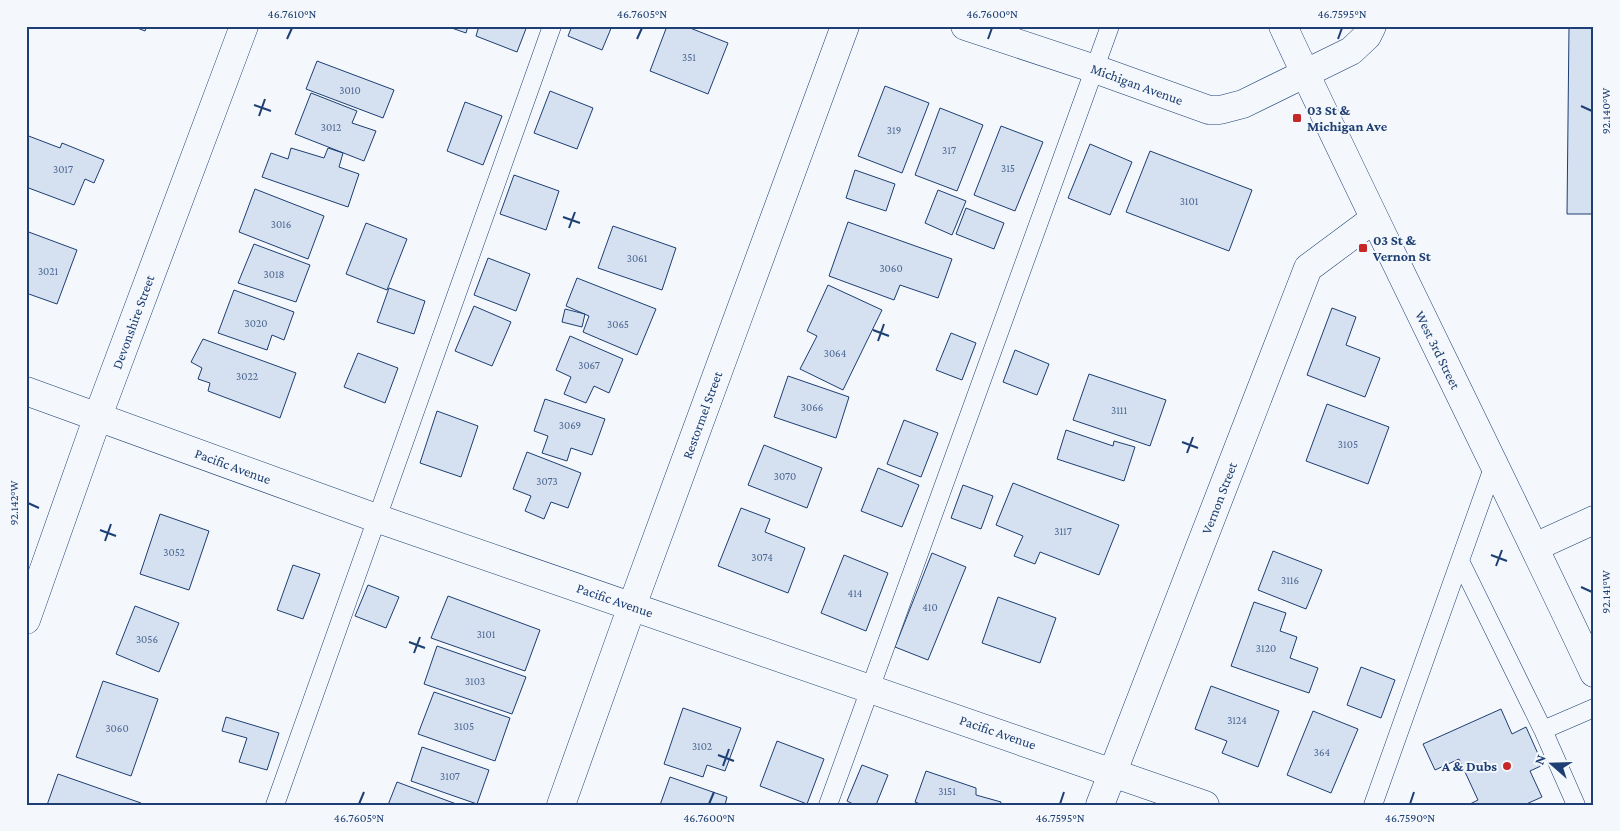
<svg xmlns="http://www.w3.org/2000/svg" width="1620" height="831" font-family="'Crimson Pro',serif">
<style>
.building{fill:#d5e0f0;stroke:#1d3f73}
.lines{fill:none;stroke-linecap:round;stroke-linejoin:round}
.lane-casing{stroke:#1d3f73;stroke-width:19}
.street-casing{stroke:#1d3f73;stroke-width:29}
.secondary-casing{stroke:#1d3f73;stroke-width:29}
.lane{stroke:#f4f7fb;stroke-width:18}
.street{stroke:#f4f7fb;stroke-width:28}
.secondary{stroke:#f4f7fb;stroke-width:28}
.ticks{fill:none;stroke:#1d3f73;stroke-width:2}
.poi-dot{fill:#c62828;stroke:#f4f7fb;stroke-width:2}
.labels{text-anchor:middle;stroke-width:4;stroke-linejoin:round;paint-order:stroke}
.number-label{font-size:11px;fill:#4b6792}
.street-label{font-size:14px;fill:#1d3f73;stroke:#f4f7fb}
.poi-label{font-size:14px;font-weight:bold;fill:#1d3f73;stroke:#f4f7fb;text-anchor:start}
.neatline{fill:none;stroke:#1d3f73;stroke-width:2}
.ticks-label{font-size:12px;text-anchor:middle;fill:#1d3f73}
</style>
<rect width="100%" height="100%" fill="#f4f7fb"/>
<path class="building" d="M 132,26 L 147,26 L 145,31 Z
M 446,26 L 468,26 L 466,33 Z
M 479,26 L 527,26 L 517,52 L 476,36 Z
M 572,26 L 612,26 L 602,50 L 568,36 Z
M 667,26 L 685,26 L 728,43 L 708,94 L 650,71 Z
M 1569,26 L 1594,26 L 1594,214 L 1567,214 Z
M 317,61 L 394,90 L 383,118 L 306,89 Z
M 885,86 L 929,103 L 902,173 L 858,156 Z
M 550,91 L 593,108 L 577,149 L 534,133 Z
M 311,93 L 357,111 L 352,123 L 376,131 L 364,161 L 295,134 Z
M 465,102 L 502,116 L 483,165 L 447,151 Z
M 940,108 L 983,125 L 957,191 L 915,175 Z
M 1001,126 L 1043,142 L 1015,211 L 974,195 Z
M 26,135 L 60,148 L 62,143 L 104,160 L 94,183 L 85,179 L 74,205 L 26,187 Z
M 1090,144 L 1132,162 L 1110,215 L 1068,198 Z
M 291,148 L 324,158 L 328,148 L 343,153 L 339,167 L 359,174 L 348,207 L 262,177 L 271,153 L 288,159 Z
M 1150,151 L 1252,190 L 1229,251 L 1126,212 Z
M 855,170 L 895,184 L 886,211 L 846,198 Z
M 514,175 L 559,191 L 546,230 L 500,214 Z
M 255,189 L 324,216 L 308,259 L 239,232 Z
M 938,190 L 966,201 L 952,235 L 925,223 Z
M 966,208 L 1004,223 L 994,249 L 956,234 Z
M 848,222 L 952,259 L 938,298 L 900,285 L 894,300 L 829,276 Z
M 366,223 L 407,239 L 387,290 L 346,274 Z
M 613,226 L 676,248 L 662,290 L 598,268 Z
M 26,231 L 77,250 L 57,304 L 26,293 Z
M 254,244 L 310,265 L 296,302 L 238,283 Z
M 488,258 L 530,274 L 516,311 L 474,295 Z
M 577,278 L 656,309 L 637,355 L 583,332 L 589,316 L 566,306 Z
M 828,285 L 882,310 L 843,390 L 800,369 L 817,336 L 807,331 Z
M 389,288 L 425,301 L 414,334 L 377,322 Z
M 234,290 L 294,312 L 284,340 L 272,335 L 267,350 L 218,333 Z
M 474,306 L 511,322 L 492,366 L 455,351 Z
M 1332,308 L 1356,317 L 1346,345 L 1380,358 L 1365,397 L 1307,375 Z
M 565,309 L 585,314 L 582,327 L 562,322 Z
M 951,333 L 976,343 L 962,380 L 936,370 Z
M 570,336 L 623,359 L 609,393 L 594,386 L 586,403 L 564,394 L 571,377 L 556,370 Z
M 203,339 L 296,373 L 280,418 L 208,391 L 210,383 L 198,379 L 202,368 L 191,362 Z
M 1015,350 L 1049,364 L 1037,395 L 1003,382 Z
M 358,353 L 398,368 L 385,403 L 344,387 Z
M 1089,374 L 1166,400 L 1150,446 L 1073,420 Z
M 788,376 L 849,397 L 836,438 L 774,417 Z
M 545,399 L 605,419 L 592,455 L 571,448 L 567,461 L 542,453 L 548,436 L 534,431 Z
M 1327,404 L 1389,427 L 1368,484 L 1306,461 Z
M 437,411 L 478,426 L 461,477 L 420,463 Z
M 904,420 L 938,433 L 921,477 L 887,464 Z
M 1066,430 L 1113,446 L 1114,441 L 1135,447 L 1124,481 L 1057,459 Z
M 764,445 L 822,468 L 807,508 L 748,485 Z
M 527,452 L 581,473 L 568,508 L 551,502 L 544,519 L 525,511 L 531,496 L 513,489 Z
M 878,468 L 919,485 L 902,527 L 861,511 Z
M 1013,483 L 1119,525 L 1099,575 L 1040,552 L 1035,564 L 1014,556 L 1023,536 L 996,525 Z
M 963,485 L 993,496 L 981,529 L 951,518 Z
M 741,508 L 770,519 L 765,532 L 805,548 L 788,593 L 718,566 Z
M 160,514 L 209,531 L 189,590 L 140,574 Z
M 1273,551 L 1322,570 L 1306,609 L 1258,590 Z
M 932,553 L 966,567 L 928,660 L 895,647 Z
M 844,555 L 888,573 L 866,631 L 821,613 Z
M 293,565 L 320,574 L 303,619 L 277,610 Z
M 368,585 L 399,597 L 386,628 L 355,616 Z
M 448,596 L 540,630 L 525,671 L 431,638 Z
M 998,597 L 1056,618 L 1040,663 L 982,643 Z
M 1254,602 L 1286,613 L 1280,631 L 1297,637 L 1290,658 L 1318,668 L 1309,693 L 1231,666 Z
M 135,606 L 179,623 L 159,672 L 116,654 Z
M 437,646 L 526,677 L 512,714 L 424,684 Z
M 1361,667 L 1395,680 L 1381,718 L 1347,705 Z
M 103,681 L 158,699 L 131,776 L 76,757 Z
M 1211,686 L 1279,711 L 1258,767 L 1222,753 L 1227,741 L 1195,729 Z
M 434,692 L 510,718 L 495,761 L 418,734 Z
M 683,708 L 741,728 L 725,771 L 707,765 L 703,777 L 664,764 Z
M 1501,709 L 1512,734 L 1526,727 L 1543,765 L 1530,771 L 1542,797 L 1524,805 L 1468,805 L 1478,800 L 1459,759 L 1435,770 L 1423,744 Z
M 1313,711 L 1358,729 L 1331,793 L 1287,775 Z
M 226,717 L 279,733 L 267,770 L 239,762 L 247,738 L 222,731 Z
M 777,741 L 824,759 L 807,804 L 760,786 Z
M 422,747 L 489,770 L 477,804 L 411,781 Z
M 862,765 L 888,775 L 876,805 L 855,805 L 847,801 Z
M 926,771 L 976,788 L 976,795 L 1001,802 L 1000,805 L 923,805 L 915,802 Z
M 58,774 L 141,803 L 140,805 L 47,805 Z
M 670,777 L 727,797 L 725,805 L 660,805 Z
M 397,782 L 459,805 L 388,805 Z"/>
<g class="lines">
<g class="lane-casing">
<path id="lane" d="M 1460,561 L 1543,730
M 275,805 L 552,26
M 828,805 L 1110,26
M 1373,805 L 1494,465
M 1576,805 L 1543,730 L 1594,708"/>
</g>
<g class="street-casing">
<path id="street" d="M 965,26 L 1095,69 L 1209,110 L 1220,110 L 1243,104 L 1351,51 L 1367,36 L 1372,26
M 26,391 L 376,518 L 1205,805
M 26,620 L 98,416 L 244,26
M 561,805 L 632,606 L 845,26
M 1100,805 L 1308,268 L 1374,219"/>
</g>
<g class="secondary-casing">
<path id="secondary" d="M 1283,26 C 1384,243 1492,456 1594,673
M 1535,547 L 1594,520"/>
</g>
<use href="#lane" class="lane"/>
<use href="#street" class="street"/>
<use href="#secondary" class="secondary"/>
</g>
<path class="ticks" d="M 287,39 L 292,28M 637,39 L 642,28M 988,39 L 992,28M 1338,39 L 1342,28M 254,105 L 271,111M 1581,106 L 1592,111M 259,116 L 265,99M 563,217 L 580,223M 569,228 L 575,212M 873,330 L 889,336M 878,341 L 884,324M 1182,442 L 1198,448M 1187,453 L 1193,437M 28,503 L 39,508M 100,530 L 116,536M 105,541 L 111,524M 1491,555 L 1507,561M 1496,566 L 1502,550M 1581,587 L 1592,592M 409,642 L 425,648M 414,653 L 420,637M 718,755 L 734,761M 723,766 L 729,749M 359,804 L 364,792M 709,804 L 714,792M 1060,804 L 1064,792M 1410,804 L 1414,792"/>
<g class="poi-dot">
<rect x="1292" y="113" width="10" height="10" rx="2.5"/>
<rect x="1358" y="243" width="10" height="10" rx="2.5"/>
<circle cx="1507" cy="766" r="5"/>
</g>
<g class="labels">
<g class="number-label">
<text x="689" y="61">351</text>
<text x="350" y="94">3010</text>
<text x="331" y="131">3012</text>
<text x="894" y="134">319</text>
<text x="949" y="154">317</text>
<text x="1008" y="172">315</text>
<text x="63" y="173">3017</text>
<text x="1189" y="205">3101</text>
<text x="281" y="228">3016</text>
<text x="637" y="262">3061</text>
<text x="891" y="272">3060</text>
<text x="48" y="275">3021</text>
<text x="274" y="278">3018</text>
<text x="256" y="327">3020</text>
<text x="618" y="328">3065</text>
<text x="835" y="357">3064</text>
<text x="589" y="369">3067</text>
<text x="247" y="380">3022</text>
<text x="812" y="411">3066</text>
<text x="1119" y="414">3111</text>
<text x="570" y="429">3069</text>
<text x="1348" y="448">3105</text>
<text x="785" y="480">3070</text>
<text x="547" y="485">3073</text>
<text x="1063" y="535">3117</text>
<text x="174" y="556">3052</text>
<text x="762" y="561">3074</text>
<text x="1290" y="584">3116</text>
<text x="855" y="597">414</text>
<text x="930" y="611">410</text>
<text x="486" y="638">3101</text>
<text x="147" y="643">3056</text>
<text x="1266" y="652">3120</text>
<text x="475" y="685">3103</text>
<text x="1237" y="724">3124</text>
<text x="464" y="730">3105</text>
<text x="117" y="732">3060</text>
<text x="702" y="750">3102</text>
<text x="1322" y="756">364</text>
<text x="450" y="780">3107</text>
<text x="947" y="795">3151</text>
</g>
<g class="street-label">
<text transform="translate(1137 84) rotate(20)" y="5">Michigan Avenue</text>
<text transform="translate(133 322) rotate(-70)" y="5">Devonshire Street</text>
<text transform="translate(1438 350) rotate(64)" y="5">West 3rd Street</text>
<text transform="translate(702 415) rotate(-70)" y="5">Restormel Street</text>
<text transform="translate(233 466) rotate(20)" y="5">Pacific Avenue</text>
<text transform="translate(1219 498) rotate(-69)" y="5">Vernon Street</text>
<text transform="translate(615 600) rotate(19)" y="5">Pacific Avenue</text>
<text transform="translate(998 732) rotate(19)" y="5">Pacific Avenue</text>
</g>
<g class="poi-label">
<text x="1307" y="115">03 St &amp;<tspan x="1307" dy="16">Michigan Ave</tspan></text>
<text x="1373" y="245">03 St &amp;<tspan x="1373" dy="16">Vernon St</tspan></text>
<text x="1497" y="771" text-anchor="end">A &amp; Dubs</text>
</g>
</g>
<rect width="1620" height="831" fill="none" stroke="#f4f7fb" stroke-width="55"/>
<g transform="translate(1552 764) rotate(290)" stroke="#f4f7fb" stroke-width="4" paint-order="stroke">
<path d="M0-4L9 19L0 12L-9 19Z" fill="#1d3f73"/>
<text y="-8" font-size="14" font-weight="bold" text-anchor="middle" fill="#1d3f73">N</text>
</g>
<rect x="28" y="28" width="1564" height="776" class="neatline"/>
<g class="ticks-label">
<text x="292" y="18">46.7610°N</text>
<text x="642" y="18">46.7605°N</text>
<text x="992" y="18">46.7600°N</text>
<text x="1342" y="18">46.7595°N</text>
<text transform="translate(1606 111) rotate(-90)" y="4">92.140°W</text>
<text transform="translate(14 503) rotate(-90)" y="4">92.142°W</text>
<text transform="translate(1606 592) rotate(-90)" y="4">92.141°W</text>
<text x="359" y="822">46.7605°N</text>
<text x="709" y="822">46.7600°N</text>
<text x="1060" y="822">46.7595°N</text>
<text x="1410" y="822">46.7590°N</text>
</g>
</svg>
